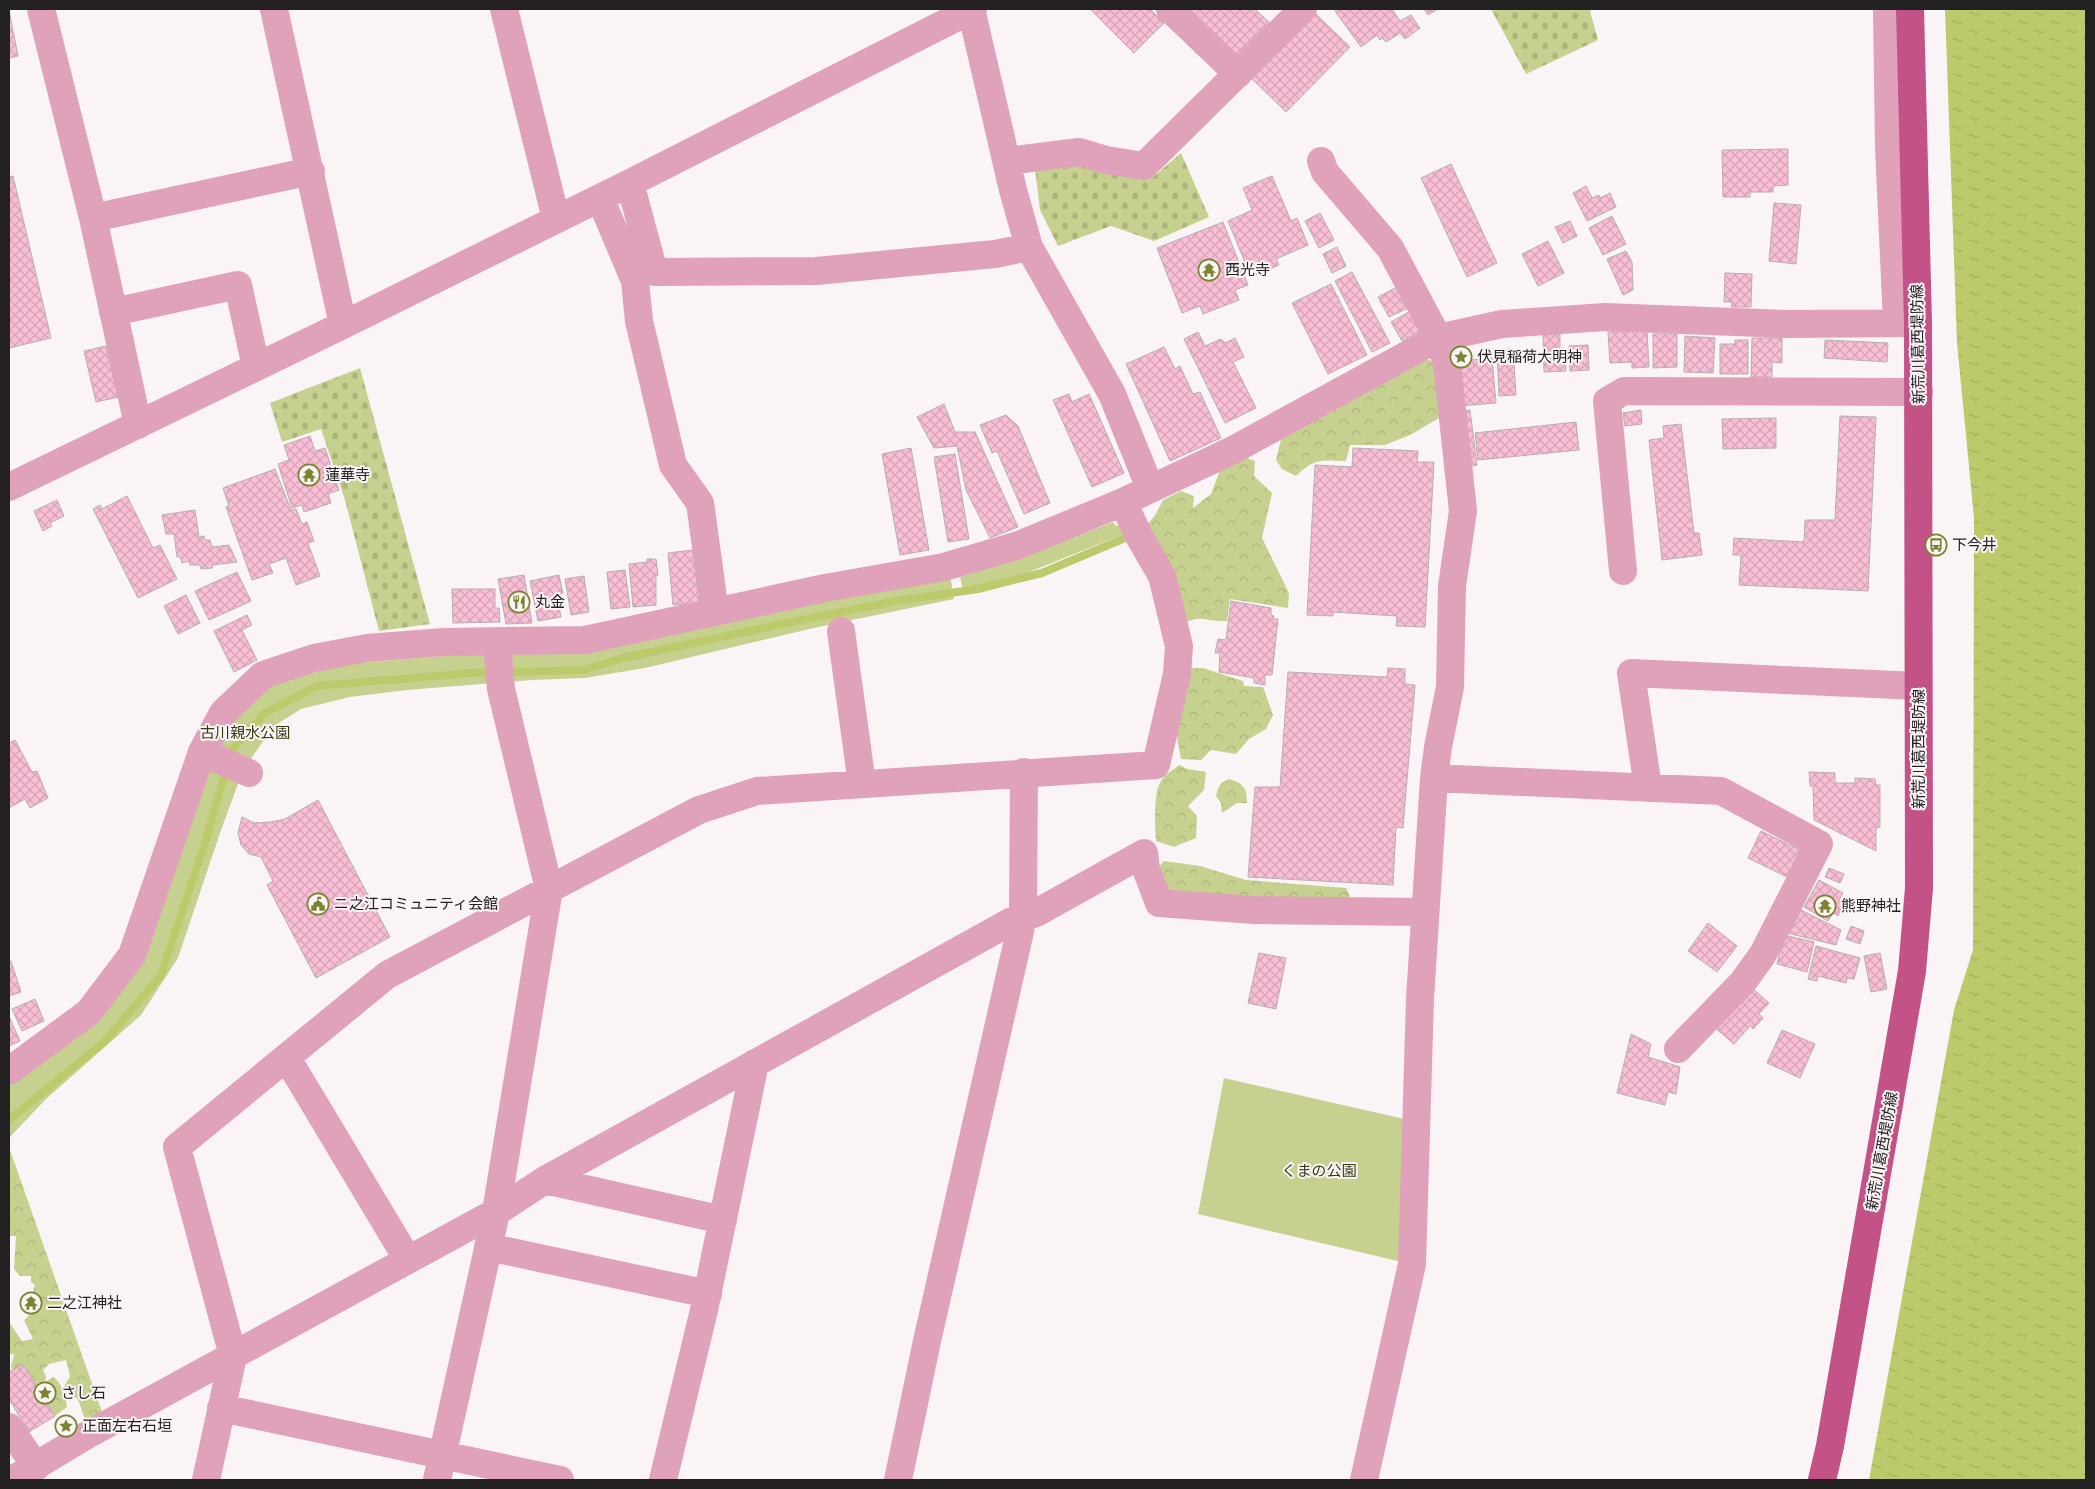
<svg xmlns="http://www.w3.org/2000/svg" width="2095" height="1489" font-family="Mulish,'Noto Sans JP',sans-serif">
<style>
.green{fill:#c7d18f}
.forest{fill:url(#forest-crowns)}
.cemetery{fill:url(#cemetery-stones)}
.water{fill:url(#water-ripples)}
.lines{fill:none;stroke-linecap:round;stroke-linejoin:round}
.stream{stroke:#bdca6b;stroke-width:8}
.building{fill:url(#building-cross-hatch);stroke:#b6afb1}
.minor{stroke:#e0a1ba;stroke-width:28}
.major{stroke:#c35387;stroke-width:28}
.labels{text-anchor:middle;stroke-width:4;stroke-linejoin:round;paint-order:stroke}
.poi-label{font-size:15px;fill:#232021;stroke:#fbf4f6;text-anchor:start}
.street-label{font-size:15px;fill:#232021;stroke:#fbf4f6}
.park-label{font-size:15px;fill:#353a12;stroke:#fbf4f6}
</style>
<defs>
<pattern id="forest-crowns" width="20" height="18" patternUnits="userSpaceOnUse" patternTransform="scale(1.25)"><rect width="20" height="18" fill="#c7d18f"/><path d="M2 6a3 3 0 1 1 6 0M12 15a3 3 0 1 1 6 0" fill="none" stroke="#abb37b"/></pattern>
<pattern id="cemetery-stones" width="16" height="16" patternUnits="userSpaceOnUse" patternTransform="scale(1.25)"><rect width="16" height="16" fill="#c7d18f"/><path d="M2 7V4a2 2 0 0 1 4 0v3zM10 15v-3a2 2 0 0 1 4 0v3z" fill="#abb37b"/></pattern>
<pattern id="water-ripples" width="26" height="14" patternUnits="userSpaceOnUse" patternTransform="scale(1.25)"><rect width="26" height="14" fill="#bdca6b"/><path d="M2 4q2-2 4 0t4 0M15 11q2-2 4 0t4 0" fill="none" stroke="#a2ad5c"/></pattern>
<pattern id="building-cross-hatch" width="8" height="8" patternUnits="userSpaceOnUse" patternTransform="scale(1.25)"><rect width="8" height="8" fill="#f9bed5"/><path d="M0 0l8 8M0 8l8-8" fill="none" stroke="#d5a3b7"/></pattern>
</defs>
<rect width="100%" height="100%" fill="#fbf4f6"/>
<path class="green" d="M 1113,522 L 1116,526 L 1119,524 L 1124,534 L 1004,582 L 963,591 L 960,577 L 1023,557 Z
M 950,574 L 954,599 L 818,627 L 645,668 L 585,678 L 532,680 L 407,690 L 350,697 L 301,709 L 274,726 L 250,760 L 238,784 L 220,833 L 178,958 L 141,1015 L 46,1099 L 9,1138 L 9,1086 L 37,1067 L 97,1017 L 229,719 L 269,682 L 334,665 L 478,653 Z
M 1224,1078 L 1409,1120 L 1402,1262 L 1198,1214 Z"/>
<path class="forest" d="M 1421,357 L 1434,362 L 1444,415 L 1412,434 L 1385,445 L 1350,445 L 1346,461 C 1322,460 1314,458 1296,476 L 1282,469 L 1276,460 L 1283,431 Z
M 1240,455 L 1255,461 L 1254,476 L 1272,493 L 1262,538 L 1289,593 L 1288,608 L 1230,599 L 1227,621 C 1203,622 1201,612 1177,627 L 1142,529 L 1154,517 L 1163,500 L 1181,491 L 1194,496 L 1193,508 L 1211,494 L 1220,470 Z
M 1203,668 L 1243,681 L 1244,686 L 1263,687 L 1273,715 L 1266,729 L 1249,739 L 1236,754 L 1211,750 L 1201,760 L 1181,759 L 1170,701 L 1169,669 Z
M 1179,765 L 1188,769 L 1206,772 L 1204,790 L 1188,806 L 1197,816 L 1196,838 L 1174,847 L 1156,841 C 1155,827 1153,794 1161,781 C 1165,774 1173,770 1179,765 Z
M 1229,779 C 1243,783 1247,788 1247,803 L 1237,803 L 1222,813 L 1221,803 L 1216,796 C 1218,787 1220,782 1229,779 Z
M 1164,861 L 1200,866 L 1246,880 L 1346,888 L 1350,896 L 1346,901 L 1167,896 L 1156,870 Z
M 9,1147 L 103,1415 L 86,1423 L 78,1399 L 70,1395 L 64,1387 L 70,1376 L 66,1360 L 49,1364 L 43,1370 L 46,1376 L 45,1382 L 53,1377 C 62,1382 66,1397 67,1407 L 55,1416 L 15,1382 L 11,1366 L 14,1355 L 9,1353 L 9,1322 L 22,1341 L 33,1339 L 24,1320 L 35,1310 L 32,1294 L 35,1285 L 31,1282 L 31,1276 L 20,1276 L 14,1269 L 16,1236 L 9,1236 Z"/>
<path class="cemetery" d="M 1491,9 L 1592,9 L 1590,11 L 1598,40 L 1526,74 Z
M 1181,153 L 1209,217 L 1154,241 L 1111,226 L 1058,246 L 1040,210 L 1035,168 L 1072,162 L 1104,173 L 1153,177 Z
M 360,368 L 430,624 L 379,631 L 345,500 L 321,429 L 282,442 L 270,403 Z"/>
<path class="water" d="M 1945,9 L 2086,9 L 2086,1480 L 1869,1480 L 1954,1010 L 1973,950 L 1974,518 L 1957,343 Z"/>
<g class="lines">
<path class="stream" d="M 9,1120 L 105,1041 L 161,975 L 204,846 L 232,750 L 264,714 L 316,686 L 472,673 L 584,670 L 623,658 L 782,624 L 896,601 L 978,589 L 1042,573 L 1125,538"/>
</g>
<path class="building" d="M 1090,9 L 1150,9 L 1164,23 L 1134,53 Z
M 1184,9 L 1255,9 L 1271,24 L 1235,60 Z
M 1338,9 L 1392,9 L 1400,21 L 1411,15 L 1420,28 L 1405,39 L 1400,33 L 1386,42 L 1382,38 L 1380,40 L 1377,35 L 1361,47 L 1335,11 Z
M 1424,9 L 1438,9 L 1428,15 Z
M 9,10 L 18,56 L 9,58 Z
M 1313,11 L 1350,47 L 1286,112 L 1249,76 Z
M 1788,149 L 1788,185 L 1773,186 L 1773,192 L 1750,192 L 1750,197 L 1723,197 L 1722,150 Z
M 1451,164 L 1497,263 L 1467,277 L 1421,178 Z
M 13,176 L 51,338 L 9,348 L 9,177 Z
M 1272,176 L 1291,221 L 1297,218 L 1308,245 L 1276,259 L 1279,265 L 1251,277 L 1228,221 L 1252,210 L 1243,188 Z
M 1586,186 L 1592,198 L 1599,195 L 1600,198 L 1610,193 L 1616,207 L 1587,221 L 1573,193 Z
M 1774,203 L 1801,205 L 1796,264 L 1769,261 Z
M 1320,213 L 1334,240 L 1319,248 L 1305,221 Z
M 1612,216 L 1626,244 L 1603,255 L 1589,228 Z
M 1570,221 L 1577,236 L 1563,243 L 1555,227 Z
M 1223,222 L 1248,285 L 1235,290 L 1239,300 L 1203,314 L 1200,306 L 1182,313 L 1157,248 Z
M 1548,241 L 1564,273 L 1538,286 L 1522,254 Z
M 1337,247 L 1346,266 L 1332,273 L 1323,254 Z
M 1626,251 L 1632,262 L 1633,290 L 1623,295 L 1607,259 Z
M 1352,272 L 1390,343 L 1372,352 L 1335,281 Z
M 1725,273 L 1752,274 L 1751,307 L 1731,307 L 1732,302 L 1724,302 Z
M 1331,284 L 1367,355 L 1328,374 L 1292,303 Z
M 1399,286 L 1410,307 L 1389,317 L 1378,297 Z
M 1412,310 L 1420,327 L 1419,332 L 1402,341 L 1391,322 Z
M 1647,331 L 1649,367 L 1632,368 L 1632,362 L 1610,363 L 1608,332 Z
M 1198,332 L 1205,346 L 1221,339 L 1225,343 L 1235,338 L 1244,357 L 1233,362 L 1256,408 L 1225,423 L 1184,339 Z
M 1560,334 L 1560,353 L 1565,352 L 1566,371 L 1544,372 L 1543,335 Z
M 1653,334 L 1677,334 L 1677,367 L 1653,368 Z
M 1685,336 L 1715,338 L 1713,373 L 1684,372 Z
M 1752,338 L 1782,338 L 1782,363 L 1772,362 L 1772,377 L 1751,377 Z
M 1735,340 L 1748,340 L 1748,374 L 1720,374 L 1720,344 L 1735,344 Z
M 1825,340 L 1888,343 L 1887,362 L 1824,358 Z
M 1588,345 L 1589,370 L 1570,371 L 1569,346 Z
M 106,346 L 118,397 L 96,402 L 84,351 Z
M 1164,347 L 1175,369 L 1180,366 L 1193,394 L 1200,392 L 1221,438 L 1170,461 L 1126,364 Z
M 1513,349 L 1516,395 L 1499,396 L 1497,350 Z
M 1461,352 L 1461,361 L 1492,358 L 1496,403 L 1460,406 L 1455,353 Z
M 1069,394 L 1072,402 L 1089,394 L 1124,473 L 1092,487 L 1053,400 Z
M 944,404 L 955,432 L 975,432 L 1018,527 L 990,538 L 966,490 L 957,446 L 934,448 L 917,417 Z
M 1470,410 L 1477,465 L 1467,467 L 1460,411 Z
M 1641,410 L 1642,424 L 1625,426 L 1623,413 Z
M 1006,415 L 1018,426 L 1050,503 L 1024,514 L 997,451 L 992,453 L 980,425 Z
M 1840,416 L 1876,417 L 1868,591 L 1739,585 L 1741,555 L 1733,555 L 1734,538 L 1804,542 L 1805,520 L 1835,520 Z
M 1776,418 L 1776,448 L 1723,449 L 1722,419 Z
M 1576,422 L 1579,450 L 1478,460 L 1475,433 Z
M 1681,424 L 1694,533 L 1699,533 L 1702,555 L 1662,560 L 1649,440 L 1664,438 L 1663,426 Z
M 310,436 L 315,451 L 325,448 L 339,490 L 328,494 L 331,503 L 304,512 L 302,505 L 292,508 L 278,464 L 289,460 L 284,445 Z
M 911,448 L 929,550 L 900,555 L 882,454 Z
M 1353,448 L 1418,451 L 1417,462 L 1434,462 L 1425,627 L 1396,626 L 1397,616 L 1333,612 L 1333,616 L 1307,615 L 1315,465 L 1352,467 Z
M 955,454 L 969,539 L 948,542 L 934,457 Z
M 275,469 L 291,510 L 296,509 L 302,524 L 307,522 L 314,541 L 308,543 L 320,576 L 296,585 L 286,558 L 269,564 L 273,573 L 252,580 L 226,507 L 229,506 L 223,488 Z
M 127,496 L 153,548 L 160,545 L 177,579 L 138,598 L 93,509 L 100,505 L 102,509 Z
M 57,500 L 64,516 L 50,523 L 52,526 L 43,531 L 34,511 Z
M 195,510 L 199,537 L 204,536 L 205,540 L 210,540 L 212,547 L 229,545 L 237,562 L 213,565 L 212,568 L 201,569 L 200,565 L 190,565 L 189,561 L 182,563 L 180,557 L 177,557 L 174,534 L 166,534 L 162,515 Z
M 693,550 L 699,603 L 673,605 L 668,553 Z
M 647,559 L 656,559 L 658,575 L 656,576 L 656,605 L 633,607 L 629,564 L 647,562 Z
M 625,570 L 630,607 L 611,609 L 607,572 Z
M 237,572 L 251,601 L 209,620 L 195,591 Z
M 524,575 L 532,623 L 506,624 L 498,579 Z
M 559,575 L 563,593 L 557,595 L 561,617 L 538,621 L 530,581 Z
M 584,576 L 589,612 L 571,615 L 565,579 Z
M 452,589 L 495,589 L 495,608 L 499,608 L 500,622 L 453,623 Z
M 186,595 L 200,623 L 178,634 L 164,606 Z
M 1231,601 L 1271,608 L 1271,615 L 1274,616 L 1273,619 L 1278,619 L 1272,675 L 1265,675 L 1265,685 L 1254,683 L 1254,678 L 1219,672 L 1220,653 L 1215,653 L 1218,639 L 1226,640 Z
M 247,615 L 252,625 L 242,630 L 257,660 L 234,672 L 214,631 Z
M 1388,668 L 1405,669 L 1405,684 L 1415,685 L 1403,828 L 1396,827 L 1393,885 L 1248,877 L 1255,787 L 1280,787 L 1288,672 L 1387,677 Z
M 15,740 L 32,772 L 37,771 L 48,798 L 30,808 L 25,799 L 9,808 L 9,743 Z
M 1809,772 L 1835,773 L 1835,783 L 1855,783 L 1855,778 L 1875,779 L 1876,785 L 1880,785 L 1880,827 L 1876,828 L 1876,851 L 1814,820 L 1813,786 L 1810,786 Z
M 318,800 L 390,937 L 316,978 L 267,885 L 273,881 L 261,857 L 249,854 L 241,845 L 238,833 L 242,817 L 254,823 L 271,822 L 285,819 Z
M 1761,831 L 1800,850 L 1787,877 L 1748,858 Z
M 1829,868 L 1844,874 L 1840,883 L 1825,877 Z
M 1819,880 L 1843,893 L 1839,900 L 1844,903 L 1838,916 L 1833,913 L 1828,921 L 1804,907 Z
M 1801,910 L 1841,930 L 1836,945 L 1787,933 Z
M 1708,923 L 1737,946 L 1717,972 L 1688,951 Z
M 1851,926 L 1864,931 L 1860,944 L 1846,939 Z
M 1784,935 L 1814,942 L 1807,972 L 1777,964 Z
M 1816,946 L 1860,958 L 1854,979 L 1847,978 L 1846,983 L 1818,976 L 1817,981 L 1808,979 Z
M 1259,953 L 1286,958 L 1276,1009 L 1248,1003 Z
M 1880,953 L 1887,989 L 1871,992 L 1864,956 Z
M 11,961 L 21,992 L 9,996 L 9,962 Z
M 1751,987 L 1769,1003 L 1759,1014 L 1763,1018 L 1753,1029 L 1750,1026 L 1734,1044 L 1714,1027 Z
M 35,999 L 44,1021 L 22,1031 L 12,1009 Z
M 9,1016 L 20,1041 L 9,1046 Z
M 1782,1030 L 1815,1044 L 1800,1078 L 1767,1063 Z
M 1631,1034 L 1651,1044 L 1648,1057 L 1680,1067 L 1676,1094 L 1668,1092 L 1665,1105 L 1617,1093 Z
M 23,1364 L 55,1416 L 29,1432 L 9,1399 L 9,1372 Z"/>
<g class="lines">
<path class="minor" d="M 41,9 L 93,218 L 138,425
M 274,9 L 343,325
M 504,9 L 556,219
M 971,9 L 1013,190 L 1029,247 L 1112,394 L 1150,488
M 1170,9 L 1238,74
M 1887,9 L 1889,147 L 1897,323
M 1007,161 L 1079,152 L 1106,160 L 1144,166 L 1303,9
M 1321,161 L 1325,172 L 1390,248 L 1438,338 L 1447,363 L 1463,511 L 1452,586 L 1450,687 L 1438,747 L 1434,778
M 630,183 L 654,272 L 816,271 L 995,254 L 1029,247
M 600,198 L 635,281 L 639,321 L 673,465 L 700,503 L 715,612
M 93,218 L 311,171
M 113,312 L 238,285 L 256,367
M 9,487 L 343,325 L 630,183 L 973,9
M 1623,571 L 1607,401 L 1624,391 L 1919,392
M 841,631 L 862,784
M 202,752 L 249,773
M 1648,788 L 1631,673 L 1918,686
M 287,1058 L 408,1260
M 9,1071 L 89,1012 L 132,955 L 202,752 L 223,713 L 263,675 L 314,658 L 367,648 L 444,642 L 585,640 L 825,588 L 944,567 L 1019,545 L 1123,502 L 1233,450 L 1438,338 L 1502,324 L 1605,317 L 1785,324 L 1918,323
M 545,1180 L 723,1220
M 488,1247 L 708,1294
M 221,1408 L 560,1480
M 9,1427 L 36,1467
M 12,1480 L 87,1435 L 496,1212 L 545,1180 L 1010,922 L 1036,913 L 1144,853 L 1146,869 L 1159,903 L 1254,910 L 1424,912
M 206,1480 L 233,1356 L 177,1147 L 387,975 L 699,810 L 757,791 L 1156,765 L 1177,674 L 1179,646 L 1162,576 L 1140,538 L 1123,502
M 437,1480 L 496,1212 L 549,889 L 501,689 L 497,641
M 663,1480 L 704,1310 L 755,1063
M 898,1480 L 927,1341 L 1023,918 L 1024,772
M 1364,1480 L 1412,1264 L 1420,999 L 1434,778 L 1721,791 L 1819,844 L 1763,954 L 1743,982 L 1678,1049"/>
<path class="major" d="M 1822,1480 L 1830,1446 L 1912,971 L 1919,888 L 1918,323 L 1910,9"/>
</g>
<defs>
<g id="temple-ring" transform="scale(1.125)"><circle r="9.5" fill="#fbf4f6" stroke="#798430" stroke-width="1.5"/><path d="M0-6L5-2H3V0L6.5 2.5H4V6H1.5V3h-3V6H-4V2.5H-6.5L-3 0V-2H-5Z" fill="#798430"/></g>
<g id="sight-ring" transform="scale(1.125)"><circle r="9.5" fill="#fbf4f6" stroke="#798430" stroke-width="1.5"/><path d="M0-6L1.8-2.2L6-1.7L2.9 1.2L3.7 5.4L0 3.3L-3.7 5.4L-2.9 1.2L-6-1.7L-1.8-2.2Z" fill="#798430"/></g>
<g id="bus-ring" transform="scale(1.125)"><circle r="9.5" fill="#fbf4f6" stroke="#798430" stroke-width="1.5"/><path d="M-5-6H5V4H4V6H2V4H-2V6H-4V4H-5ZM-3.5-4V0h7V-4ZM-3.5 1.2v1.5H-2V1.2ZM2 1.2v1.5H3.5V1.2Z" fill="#798430"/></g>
<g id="restaurant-ring" transform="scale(1.125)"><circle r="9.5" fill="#fbf4f6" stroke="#798430" stroke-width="1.5"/><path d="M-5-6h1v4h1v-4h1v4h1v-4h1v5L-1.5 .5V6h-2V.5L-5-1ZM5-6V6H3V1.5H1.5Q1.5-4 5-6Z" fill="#798430"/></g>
<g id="civic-ring" transform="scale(1.125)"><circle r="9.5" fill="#fbf4f6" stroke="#798430" stroke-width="1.5"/><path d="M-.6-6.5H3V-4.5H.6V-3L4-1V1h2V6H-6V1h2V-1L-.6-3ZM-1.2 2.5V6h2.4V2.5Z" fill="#798430"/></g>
</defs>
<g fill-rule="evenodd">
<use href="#temple-ring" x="1209" y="270"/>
<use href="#sight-ring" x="1461" y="357"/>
<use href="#temple-ring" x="309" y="475"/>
<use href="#bus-ring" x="1936" y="545"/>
<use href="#restaurant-ring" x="519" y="602"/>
<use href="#civic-ring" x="318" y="904"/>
<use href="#temple-ring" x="1825" y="906"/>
<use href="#temple-ring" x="31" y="1303"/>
<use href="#sight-ring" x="45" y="1393"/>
<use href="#sight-ring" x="66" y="1426"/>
</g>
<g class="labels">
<g class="poi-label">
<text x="1225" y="275">西光寺</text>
<text x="1477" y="362">伏見稲荷大明神</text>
<text x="325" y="480">蓮華寺</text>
<text x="1952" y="550">下今井</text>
<text x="535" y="607">丸金</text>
<text x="334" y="909">ニ之江コミュニティ会館</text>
<text x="1841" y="911">熊野神社</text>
<text x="47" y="1308">二之江神社</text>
<text x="61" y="1398">さし石</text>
<text x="82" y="1431">正面左右石垣</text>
</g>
<g class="street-label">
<text transform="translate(1918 344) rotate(-91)" y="5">新荒川葛西堤防線</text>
<text transform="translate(1919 749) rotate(-90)" y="5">新荒川葛西堤防線</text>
<text transform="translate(1882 1151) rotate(-80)" y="5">新荒川葛西堤防線</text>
</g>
<g class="park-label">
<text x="245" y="738">古川親水公園</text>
<text x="1319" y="1176">くまの公園</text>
</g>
</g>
<rect width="2095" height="1489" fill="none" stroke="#232021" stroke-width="20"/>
</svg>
